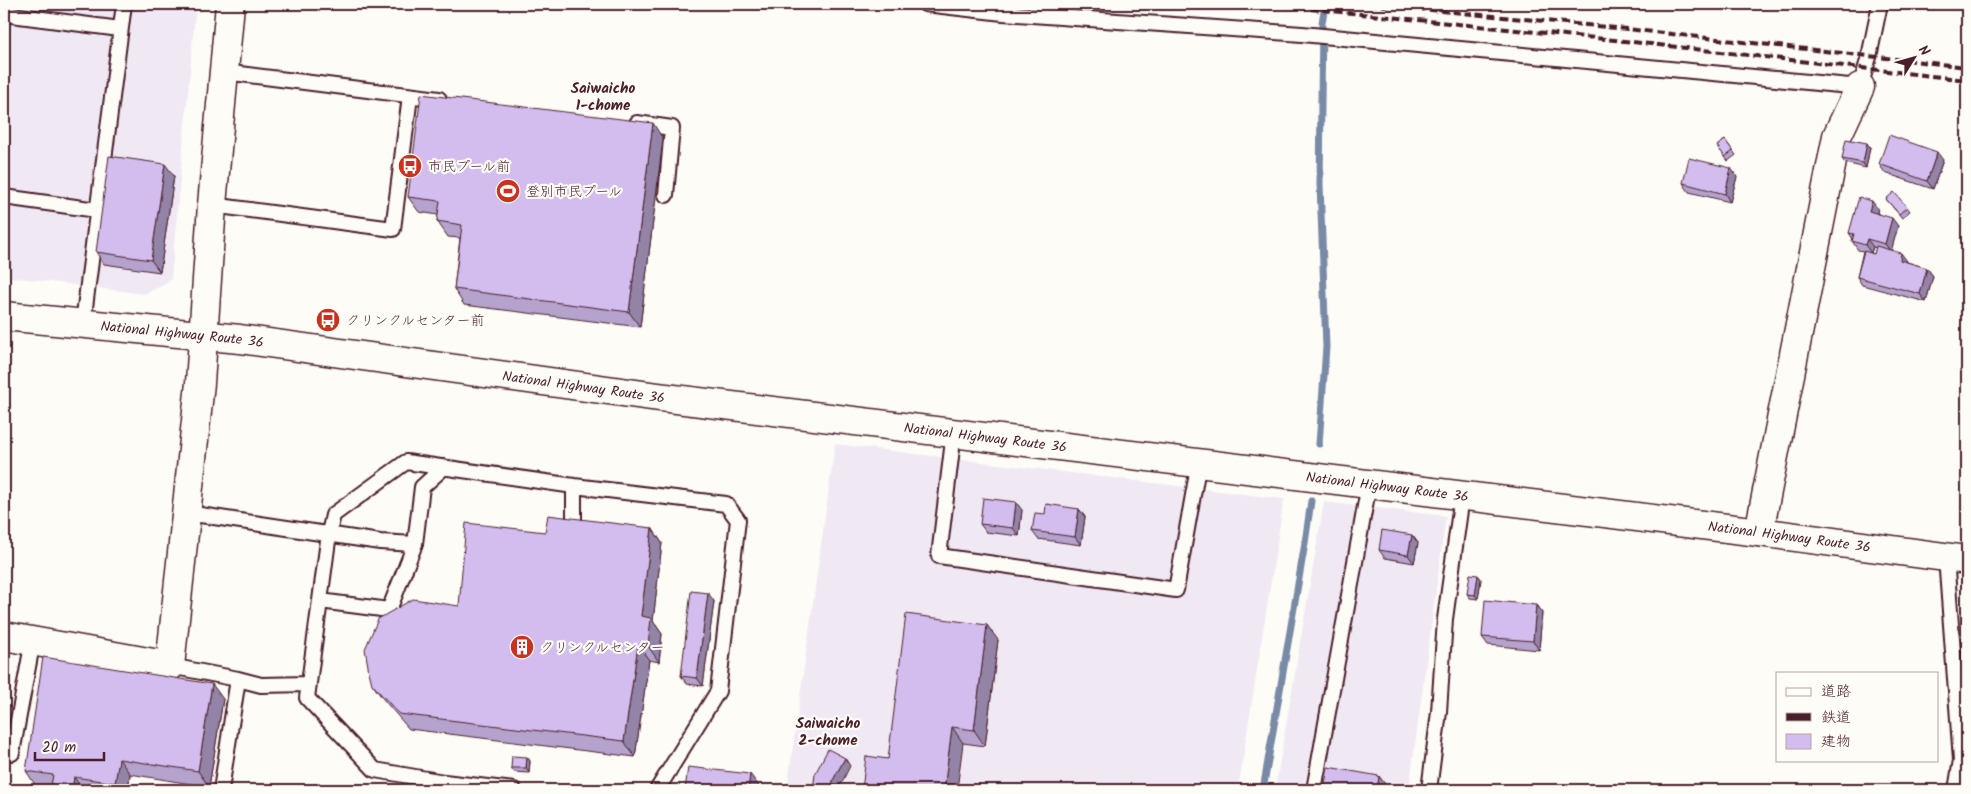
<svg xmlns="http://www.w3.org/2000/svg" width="1971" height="794" font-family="Kalam,'Klee One',sans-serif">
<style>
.built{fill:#f0e9f4}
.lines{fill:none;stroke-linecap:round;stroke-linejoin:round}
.stream{stroke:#798aa6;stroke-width:7}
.lane-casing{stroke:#4a1f2b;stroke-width:18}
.street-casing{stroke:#4a1f2b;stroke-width:31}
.secondary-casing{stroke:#4a1f2b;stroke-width:31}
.highway-casing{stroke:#4a1f2b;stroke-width:31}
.lane{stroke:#fdfcf7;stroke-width:14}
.street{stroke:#fdfcf7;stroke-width:28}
.secondary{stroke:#fdfcf7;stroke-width:28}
.highway{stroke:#fdfcf7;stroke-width:28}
.rail{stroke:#4a1f2b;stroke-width:4;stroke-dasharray:8 4;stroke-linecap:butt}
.wall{fill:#b5a3cd;stroke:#4a1f2b;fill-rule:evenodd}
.shaded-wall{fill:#9384a7;stroke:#4a1f2b}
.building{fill:#d2bdee;stroke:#4a1f2b}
.labels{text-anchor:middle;stroke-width:4.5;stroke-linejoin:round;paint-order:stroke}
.poi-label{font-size:14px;fill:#4a1f2b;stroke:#fdfcf7;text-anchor:start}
.street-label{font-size:14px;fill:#4a1f2b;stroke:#fdfcf7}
.neighbourhood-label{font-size:15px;font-weight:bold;fill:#4a1f2b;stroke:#fdfcf7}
</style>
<rect width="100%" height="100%" fill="#fdfcf7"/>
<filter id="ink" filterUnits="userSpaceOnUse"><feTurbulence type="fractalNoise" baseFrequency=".02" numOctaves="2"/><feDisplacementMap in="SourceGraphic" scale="10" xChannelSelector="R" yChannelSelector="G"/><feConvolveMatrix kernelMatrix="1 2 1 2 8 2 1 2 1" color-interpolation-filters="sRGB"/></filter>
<g filter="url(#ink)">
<path class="built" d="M 4,4 L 196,4 L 171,279 L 162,286 L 144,294 L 4,276 Z
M 835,444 L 1284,499 L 1238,790 L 787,790 Z
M 1324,502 L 1446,516 L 1409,790 L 1275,790 Z"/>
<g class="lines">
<path class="stream" d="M 1319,444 L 1326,347 L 1320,184 L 1322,23 L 1325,4
M 1263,790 L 1305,543 L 1311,501"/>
<g class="lane-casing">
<path id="lane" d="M 925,4 L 1003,13 L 1302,34 L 1860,87 L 1869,57 L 1880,4
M 4,14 L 120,29
M 224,72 L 439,99
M 637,123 L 672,128 L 666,195
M 4,197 L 97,210
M 212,205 L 393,229 L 410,96
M 83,323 L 124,4
M 954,432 L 939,556 L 1176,590 L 1199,462
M 187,513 L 380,542 L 415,544
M 574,525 L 574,486
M 1946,557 L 1961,760 L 1956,790
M 320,601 L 389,610 L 415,544 L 422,487 L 444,467
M 170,666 L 238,679 L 261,685 L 308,684
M 12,753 L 33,640
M 221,790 L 238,679
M 514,790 L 444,782 L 375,770 L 307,698 L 329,533 L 333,515 L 406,462 L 574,486 L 726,504 L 738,520 L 718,691 L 657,790
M 1314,790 L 1369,484
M 1429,790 L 1439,712 L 1445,619 L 1462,496"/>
</g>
<g class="street-casing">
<path id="street" d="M 1759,532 L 1837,136 L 1860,87
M 4,636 L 170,666"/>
</g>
<g class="secondary-casing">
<path id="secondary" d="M 170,666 L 200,383 L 212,205 L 230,4"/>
</g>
<g class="highway-casing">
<g id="highway">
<path id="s1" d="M 4,316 L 240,339 L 651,396 L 1759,532 L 1967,560"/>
</g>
</g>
<use href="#lane" class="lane"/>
<use href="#street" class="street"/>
<use href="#secondary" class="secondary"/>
<use href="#highway" class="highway"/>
<path class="rail" d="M 1263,4 L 1624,41 L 1967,80
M 1369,4 L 1627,29 L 1967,67"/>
</g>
<path class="wall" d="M 663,139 L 640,327 L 464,305 L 454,289 L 460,238 L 448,237 L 437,221 L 438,215 L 419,212 L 408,197 Z
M 1725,140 L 1736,155 L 1728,161 L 1717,146 Z
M 1870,147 L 1866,168 L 1845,163 L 1842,159 Z
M 1943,160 L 1933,189 L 1885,173 L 1879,164 Z
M 174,176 L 160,272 L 104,264 L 96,252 Z
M 1737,177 L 1730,202 L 1689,192 L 1683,183 Z
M 1886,199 L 1907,207 L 1910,211 L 1902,218 Z
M 1878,209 L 1877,213 L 1898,226 L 1891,250 L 1907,261 L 1907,262 L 1927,268 L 1933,276 L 1926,302 L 1862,285 L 1857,277 L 1863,251 L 1858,250 L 1852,241 L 1853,239 L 1849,233 ZM 1873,247 L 1876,248 L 1874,254 L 1871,253 Z
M 1079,509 L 1085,517 L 1081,545 L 1038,539 L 1032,531 L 1045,514 Z
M 1022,510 L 1019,536 L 986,532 L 980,524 Z
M 652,528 L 662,543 L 653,621 L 662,634 L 659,662 L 649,660 L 635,757 L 409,729 L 383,699 L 372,684 L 459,606 L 545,532 Z
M 1412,535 L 1418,543 L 1414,563 L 1385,558 L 1379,550 Z
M 1478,575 L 1481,579 L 1478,599 L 1470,598 L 1467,594 Z
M 714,601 L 703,686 L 687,684 L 681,676 Z
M 1536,605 L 1542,613 L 1539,650 L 1488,645 L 1482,637 Z
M 998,640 L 985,746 L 963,743 L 888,759 Z
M 223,699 L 209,787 L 130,774 L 128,790 L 50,790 L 51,789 L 36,786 L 26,771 Z
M 527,757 L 530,761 L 529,773 L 514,772 L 511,768 Z"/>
<path class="shaded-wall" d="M 653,123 L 663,139 L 640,327 L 629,312 Z
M 1867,143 L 1870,147 L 1866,168 L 1863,163 Z
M 1937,152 L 1943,160 L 1933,189 L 1927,181 Z
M 165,164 L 174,176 L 160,272 L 151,260 Z
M 1731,168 L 1737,177 L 1730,202 L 1725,194 Z
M 1872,201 L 1878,209 L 1875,219 L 1869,211 Z
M 1892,218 L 1898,226 L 1891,252 L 1885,244 Z
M 1867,239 L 1873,247 L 1871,253 L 1865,245 Z
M 1901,253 L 1907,261 L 1905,268 L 1900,260 Z
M 1927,268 L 1933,276 L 1926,302 L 1920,294 Z
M 1016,502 L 1022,510 L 1019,536 L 1013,528 Z
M 1079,509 L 1085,517 L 1081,545 L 1075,537 Z
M 652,528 L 662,543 L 653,621 L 662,634 L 659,662 L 648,646 L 641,616 Z
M 1412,535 L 1418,543 L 1414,563 L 1408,555 Z
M 1478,575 L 1481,579 L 1478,599 L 1475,595 Z
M 708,593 L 714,601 L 703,686 L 697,678 Z
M 1536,605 L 1542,613 L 1539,650 L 1533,641 Z
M 987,625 L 998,640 L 985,746 L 974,730 Z
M 638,645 L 649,660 L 635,757 L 624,741 Z
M 212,684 L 223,699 L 209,787 L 198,771 Z
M 952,727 L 963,743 L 957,790 L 944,790 Z
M 527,757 L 530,761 L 529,773 L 526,768 Z
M 845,758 L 850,766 L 839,788 L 839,790 L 832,790 L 833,780 Z
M 119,759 L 130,774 L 128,790 L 120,790 L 115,783 Z
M 750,774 L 759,786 L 758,790 L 748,790 Z
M 1379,776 L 1388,788 L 1387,790 L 1377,790 Z
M 74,777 L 83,790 L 72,790 Z"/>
<path class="building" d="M 421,94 L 653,123 L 629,312 L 454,289 L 462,225 L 437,221 L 440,201 L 408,197 Z
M 1889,135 L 1937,152 L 1927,181 L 1879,164 Z
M 1846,139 L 1867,143 L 1863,163 L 1842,159 Z
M 1725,140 L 1733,151 L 1725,157 L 1717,146 Z
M 109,156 L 165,164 L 151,260 L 96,252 Z
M 1689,158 L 1731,168 L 1725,194 L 1683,183 Z
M 1894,192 L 1907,207 L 1899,214 L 1886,199 Z
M 1859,197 L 1872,201 L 1869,211 L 1892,218 L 1885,244 L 1867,239 L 1865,245 L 1852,241 L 1854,234 L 1849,233 Z
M 1876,246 L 1901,253 L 1900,260 L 1927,268 L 1920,294 L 1857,277 L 1864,251 L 1874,254 Z
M 983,498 L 1016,502 L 1013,528 L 980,524 Z
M 1046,504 L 1079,509 L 1075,537 L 1032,531 L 1035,513 L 1045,514 Z
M 548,515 L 652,528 L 641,616 L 651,618 L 648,646 L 638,645 L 624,741 L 399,714 L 372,684 L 369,672 L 365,649 L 378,619 L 413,599 L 459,606 L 466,523 L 545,532 Z
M 1382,530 L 1412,535 L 1408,555 L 1379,550 Z
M 1470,574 L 1478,575 L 1475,595 L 1467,594 Z
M 691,591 L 708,593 L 697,678 L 681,676 Z
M 1485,600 L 1536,605 L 1533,641 L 1482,637 Z
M 906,614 L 987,625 L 974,730 L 952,727 L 944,790 L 862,790 L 866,756 L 888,759 Z
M 43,657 L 212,684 L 198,771 L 119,759 L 115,783 L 74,777 L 72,790 L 50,790 L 53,775 L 26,771 Z
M 828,749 L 845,758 L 833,780 L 832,790 L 813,790 L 815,774 Z
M 512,756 L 527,757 L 526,768 L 511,768 Z
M 688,767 L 750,774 L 748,790 L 685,790 Z
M 1328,767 L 1379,776 L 1377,790 L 1324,790 Z"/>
</g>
<defs>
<g id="bus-disc" transform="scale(1.25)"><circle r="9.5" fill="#c8321e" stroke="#fdfcf7"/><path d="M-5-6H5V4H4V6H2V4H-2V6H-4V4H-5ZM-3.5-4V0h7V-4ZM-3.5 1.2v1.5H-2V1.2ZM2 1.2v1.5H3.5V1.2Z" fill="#fff"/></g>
<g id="stadium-disc" transform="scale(1.25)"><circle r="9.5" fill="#c8321e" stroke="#fdfcf7"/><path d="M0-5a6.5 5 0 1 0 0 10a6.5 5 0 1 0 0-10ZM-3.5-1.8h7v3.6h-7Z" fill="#fff"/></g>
<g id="building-disc" transform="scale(1.25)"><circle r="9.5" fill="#c8321e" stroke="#fdfcf7"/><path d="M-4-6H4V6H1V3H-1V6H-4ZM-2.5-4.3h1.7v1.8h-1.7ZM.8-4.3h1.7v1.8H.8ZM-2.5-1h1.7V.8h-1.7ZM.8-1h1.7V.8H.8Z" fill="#fff"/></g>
</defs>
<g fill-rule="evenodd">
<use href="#bus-disc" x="410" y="166"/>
<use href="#stadium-disc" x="508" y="191"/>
<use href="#bus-disc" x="328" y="320"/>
<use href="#building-disc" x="522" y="647"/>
</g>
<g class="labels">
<g class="poi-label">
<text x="428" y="171">市民プール前</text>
<text x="526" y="196">登別市民プール</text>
<text x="346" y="325">クリンクルセンター前</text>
<text x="540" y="652">クリンクルセンター</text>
</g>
<g class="street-label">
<text dy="5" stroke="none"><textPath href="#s1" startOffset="179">National Highway Route 36</textPath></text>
<text dy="5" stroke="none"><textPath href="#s1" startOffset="584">National Highway Route 36</textPath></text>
<text dy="5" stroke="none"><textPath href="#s1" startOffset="989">National Highway Route 36</textPath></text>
<text dy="5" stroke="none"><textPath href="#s1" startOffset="1394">National Highway Route 36</textPath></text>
<text dy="5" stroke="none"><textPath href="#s1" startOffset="1799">National Highway Route 36</textPath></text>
</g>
<g class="neighbourhood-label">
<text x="603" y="93">Saiwaicho<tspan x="603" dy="17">1-chome</tspan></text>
<text x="828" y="728">Saiwaicho<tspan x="828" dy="17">2-chome</tspan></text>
</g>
</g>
<rect width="1971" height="794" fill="none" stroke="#fdfcf7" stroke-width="20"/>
<rect x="10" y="10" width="1951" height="774" fill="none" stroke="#4a1f2b" stroke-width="2" filter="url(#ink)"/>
<rect x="1776" y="672" width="162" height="90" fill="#fdfcf7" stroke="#b5a4a5"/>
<rect x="1786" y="688" width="25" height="8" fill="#fdfcf7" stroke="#b5a4a5"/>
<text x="1821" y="696" font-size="15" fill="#4a1f2b">道路</text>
<rect x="1786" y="713" width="25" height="8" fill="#4a1f2b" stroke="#b5a4a5"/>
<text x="1821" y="722" font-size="15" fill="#4a1f2b">鉄道</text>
<rect x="1786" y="734" width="25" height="15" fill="#d2bdee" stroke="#b5a4a5"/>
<text x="1821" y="746" font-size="15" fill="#4a1f2b">建物</text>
<g transform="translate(1914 58) rotate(53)" stroke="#fdfcf7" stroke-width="4" paint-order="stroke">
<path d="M0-4L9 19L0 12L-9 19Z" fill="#4a1f2b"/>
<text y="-8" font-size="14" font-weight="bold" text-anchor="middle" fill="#4a1f2b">N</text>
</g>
<path d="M35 752v8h69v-8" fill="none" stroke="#4a1f2b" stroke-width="2.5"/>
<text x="42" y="752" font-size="15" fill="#4a1f2b" stroke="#fdfcf7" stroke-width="4" paint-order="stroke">20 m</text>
</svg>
